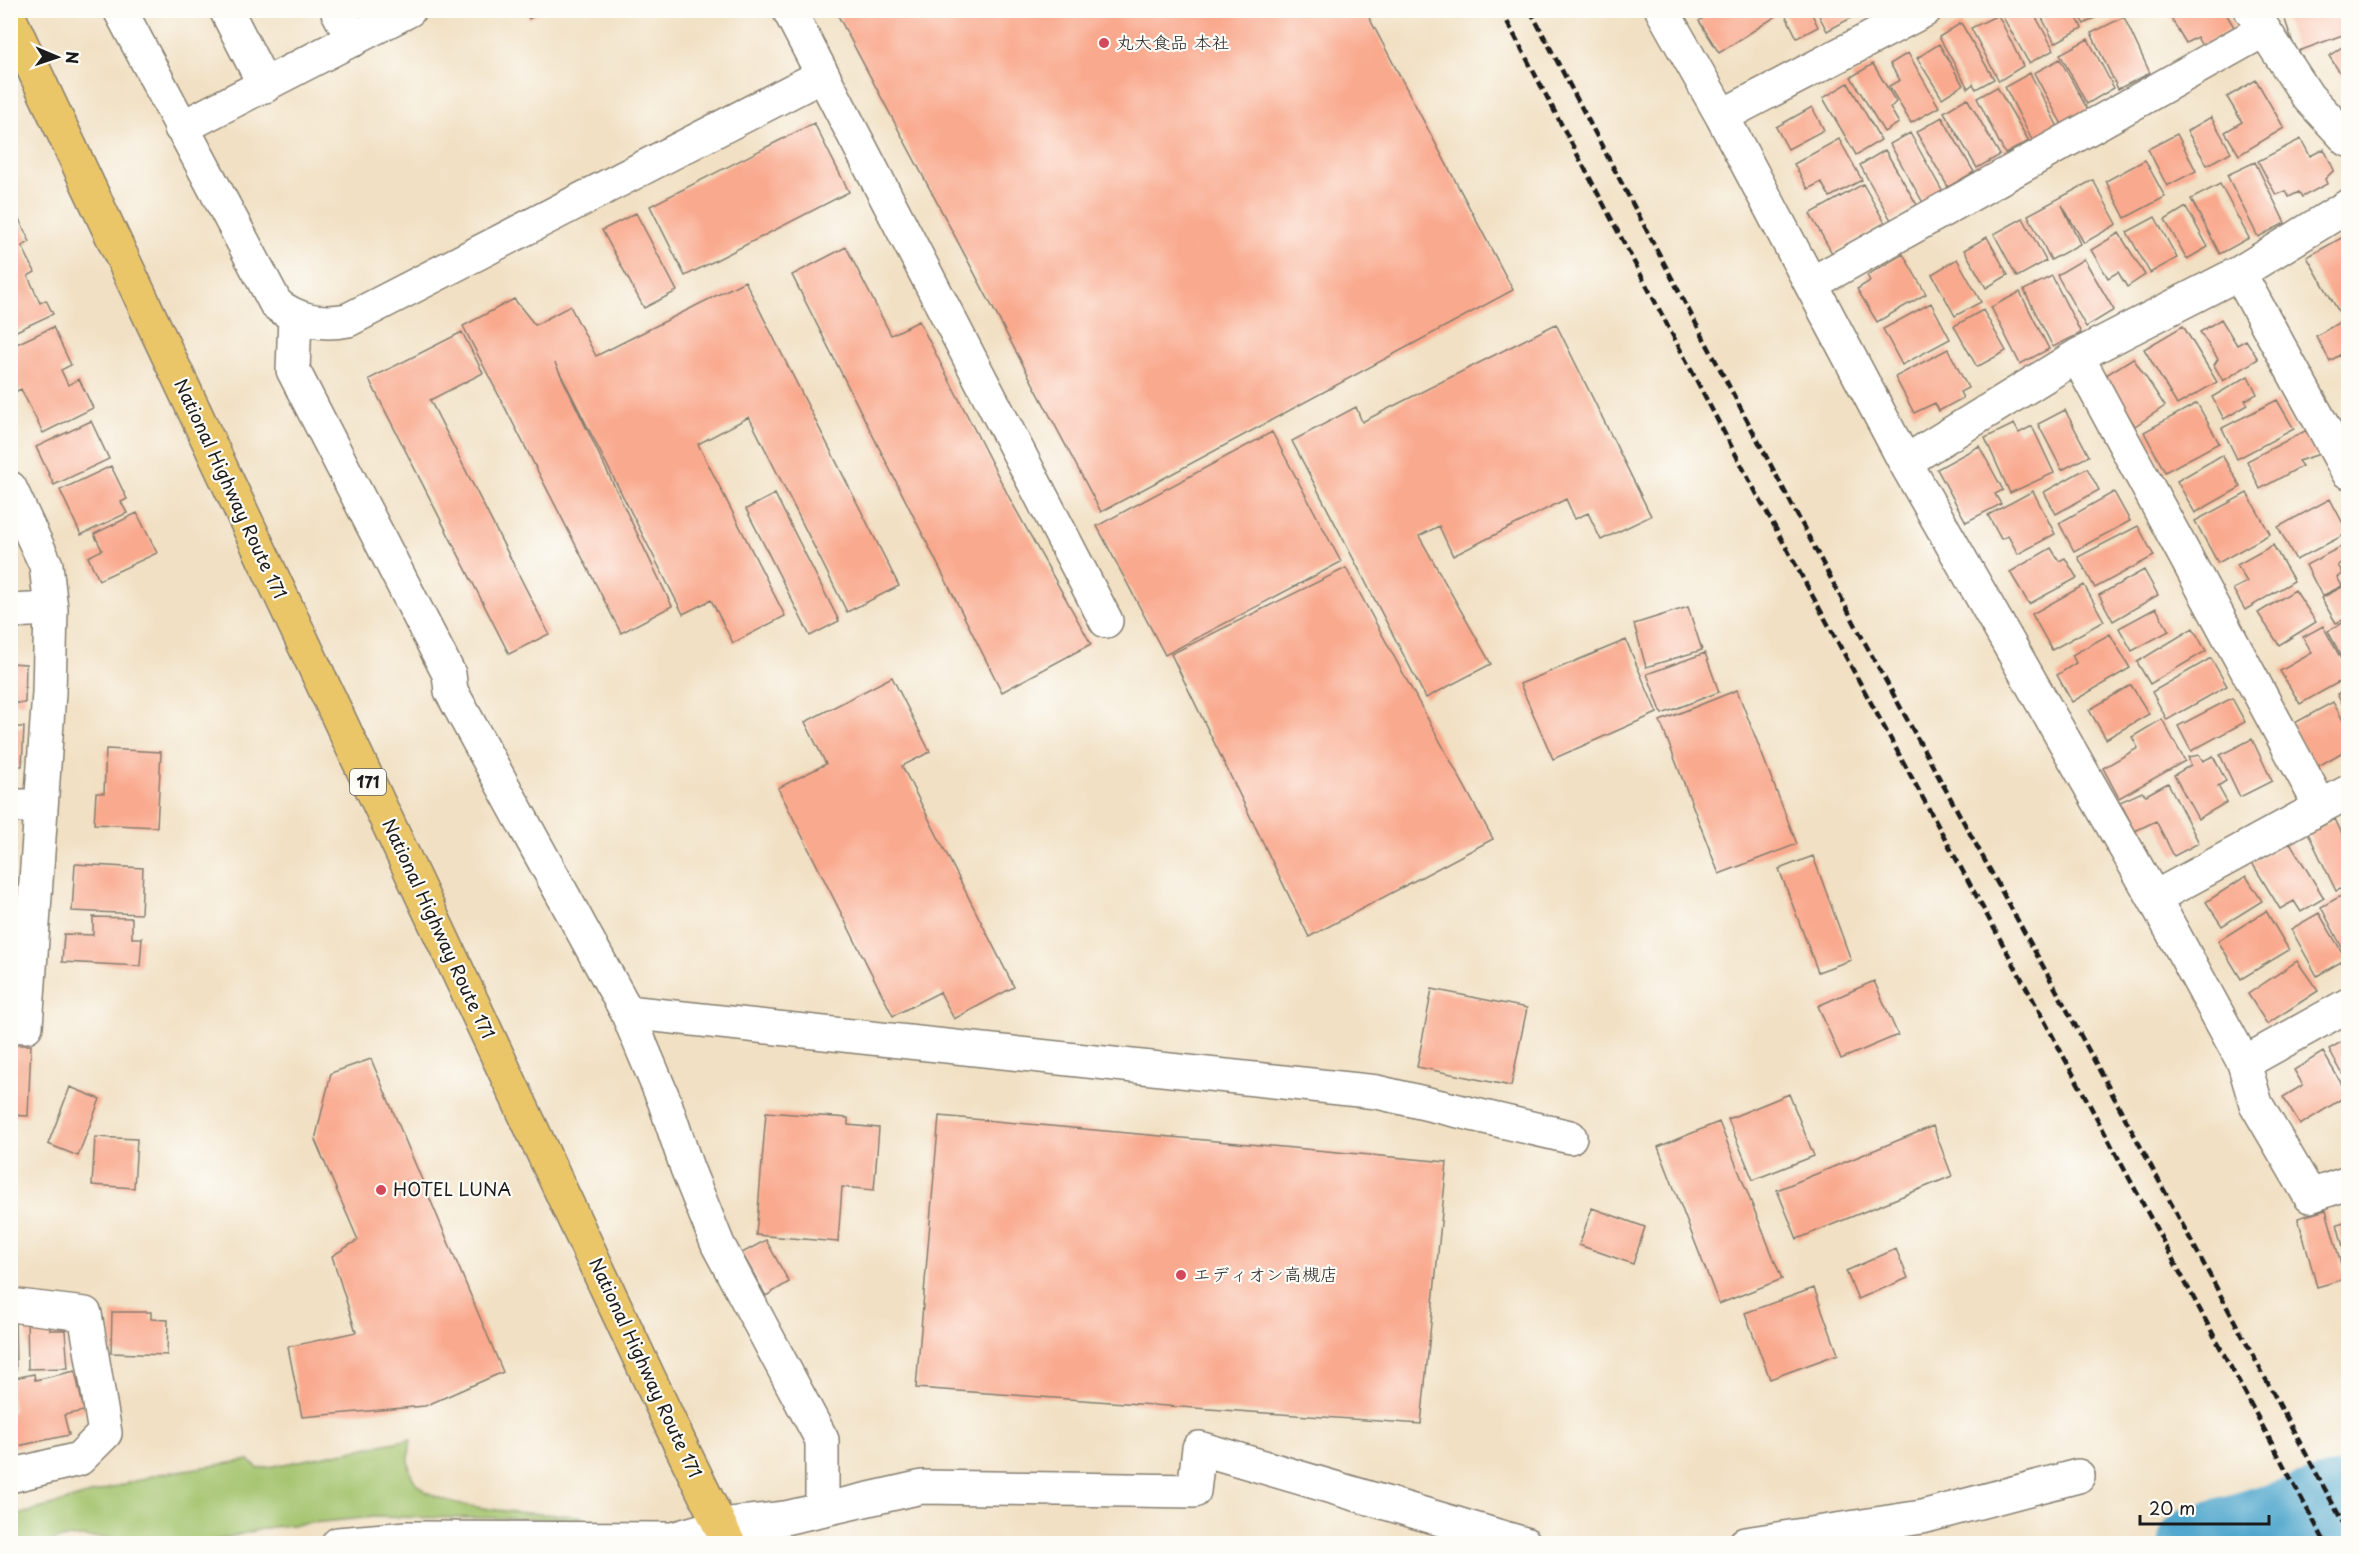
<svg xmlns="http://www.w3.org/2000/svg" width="2359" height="1554" font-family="'Playpen Sans','Klee One',sans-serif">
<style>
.grass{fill:#a2c26b;stroke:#5f6f44;stroke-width:1.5}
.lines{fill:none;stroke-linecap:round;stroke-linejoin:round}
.river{stroke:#51a7cd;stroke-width:76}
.building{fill:#f9a98d}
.minor-casing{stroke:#867e70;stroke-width:36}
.highway-casing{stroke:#867e70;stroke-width:36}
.minor{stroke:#fff;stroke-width:33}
.highway{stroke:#ebc669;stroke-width:33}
.rail{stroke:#1c1c1c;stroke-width:4.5;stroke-dasharray:9 4.5;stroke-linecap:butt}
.poi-dot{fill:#d1495b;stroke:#fdfcf7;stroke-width:2}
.labels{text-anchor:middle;stroke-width:4.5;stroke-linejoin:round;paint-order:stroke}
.shield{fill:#fdfcf7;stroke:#605f5e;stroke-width:1.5}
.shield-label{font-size:16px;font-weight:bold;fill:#1c1c1c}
.poi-label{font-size:18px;fill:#1c1c1c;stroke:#fdfcf7;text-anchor:start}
.street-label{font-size:18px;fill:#1c1c1c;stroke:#fdfcf7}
</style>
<rect width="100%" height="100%" fill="#fdfcf7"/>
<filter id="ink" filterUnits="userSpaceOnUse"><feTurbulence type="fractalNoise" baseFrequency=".0167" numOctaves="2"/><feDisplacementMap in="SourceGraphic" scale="12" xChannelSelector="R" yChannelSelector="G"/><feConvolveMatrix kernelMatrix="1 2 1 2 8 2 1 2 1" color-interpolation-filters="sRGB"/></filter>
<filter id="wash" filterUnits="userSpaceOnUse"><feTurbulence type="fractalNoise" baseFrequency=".008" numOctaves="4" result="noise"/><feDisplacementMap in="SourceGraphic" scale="24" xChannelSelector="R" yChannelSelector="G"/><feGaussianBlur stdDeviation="1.35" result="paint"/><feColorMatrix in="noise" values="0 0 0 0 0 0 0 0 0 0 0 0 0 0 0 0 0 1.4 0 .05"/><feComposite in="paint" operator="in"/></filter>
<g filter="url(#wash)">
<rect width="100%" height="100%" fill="#f1e0c3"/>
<path class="grass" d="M 411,1439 C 409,1453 406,1467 414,1480 C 432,1512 545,1514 581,1516 L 581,1519 L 374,1517 L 271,1527 L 205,1543 L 154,1544 L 110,1538 L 70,1537 L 44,1543 L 11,1543 L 11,1517 L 159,1474 L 249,1460 L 259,1469 Z"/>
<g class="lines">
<path class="river" d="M 2196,1544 L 2348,1499"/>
</g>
<g id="blocks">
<path class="building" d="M 525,10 L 545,10 L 529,19 Z
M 835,10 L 1365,10 L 1513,290 L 1101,512 Z
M 1715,10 L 1775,10 L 1778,15 L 1719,53 L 1699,21 Z
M 1783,10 L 1810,10 L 1818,27 L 1797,38 Z
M 1816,10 L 1849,10 L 1853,17 L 1827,31 Z
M 1999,10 L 2032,10 L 2054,50 L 2029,63 Z
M 2038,10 L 2073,10 L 2082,28 L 2055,43 Z
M 2076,10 L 2109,10 L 2084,24 Z
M 2166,10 L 2224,10 L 2234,27 L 2202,46 L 2197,37 L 2186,43 Z
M 2301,10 L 2342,10 L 2348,33 L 2296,52 L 2284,17 Z
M 1998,15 L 2023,66 L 1999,81 L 1971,28 Z
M 2124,17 L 2150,73 L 2118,89 L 2091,33 Z
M 1961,23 L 1994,79 L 1976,89 L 1973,84 L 1968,88 L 1939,37 Z
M 2088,39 L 2114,88 L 2087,104 L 2060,54 Z
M 2348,43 L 2348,85 L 2329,56 Z
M 1939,44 L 1963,85 L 1942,98 L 1917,58 Z
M 1908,53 L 1939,107 L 1911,123 L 1889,86 L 1900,80 L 1890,64 Z
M 2060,59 L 2091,116 L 2065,130 L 2034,73 Z
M 1873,64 L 1896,102 L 1890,108 L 1899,123 L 1884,132 L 1851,77 Z
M 2030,73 L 2059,129 L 2033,142 L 2005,87 Z
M 2256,80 L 2284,128 L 2239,155 L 2225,132 L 2242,122 L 2227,97 Z
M 1848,83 L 1881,140 L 1856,155 L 1823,98 Z
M 1997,87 L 2029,141 L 2005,154 L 1977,98 Z
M 1967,98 L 2000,155 L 1977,168 L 1944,112 Z
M 1812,107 L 1824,130 L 1788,149 L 1776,127 Z
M 1942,117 L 1974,172 L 1948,187 L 1916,132 Z
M 2211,117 L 2231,152 L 2207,165 L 2187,131 Z
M 814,123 L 849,192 L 685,276 L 650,206 Z
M 1910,133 L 1945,196 L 1926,208 L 1890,144 Z
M 2177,134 L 2196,171 L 2167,186 L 2148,149 Z
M 1839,139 L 1862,180 L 1830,197 L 1821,182 L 1808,189 L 1794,164 Z
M 2301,139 L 2310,156 L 2324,149 L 2334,170 L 2325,179 L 2327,184 L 2302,197 L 2299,192 L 2289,197 L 2286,191 L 2276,195 L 2258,161 Z
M 1885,150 L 1917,205 L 1891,220 L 1860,165 Z
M 2145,160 L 2165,197 L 2125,218 L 2106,181 Z
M 2255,162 L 2285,223 L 2258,237 L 2227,175 Z
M 2093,180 L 2117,224 L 2084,243 L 2062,205 L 2080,244 L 2051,260 L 2028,215 Z
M 1863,184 L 1885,223 L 1832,253 L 1810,214 Z
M 2220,184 L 2249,238 L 2220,254 L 2191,199 Z
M 10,200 L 30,242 L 22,246 L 35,272 L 28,276 L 40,303 L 46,300 L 53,314 L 10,334 Z
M 2186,207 L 2208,247 L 2187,259 L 2165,220 Z
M 636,213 L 677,291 L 644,308 L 602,230 Z
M 2155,217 L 2177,258 L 2150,273 L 2127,232 Z
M 2023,218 L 2046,261 L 2017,277 L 1994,234 Z
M 2119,233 L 2145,275 L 2127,287 L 2118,272 L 2108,278 L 2091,250 Z
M 1987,237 L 2008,275 L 1986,288 L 1964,250 Z
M 2343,237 L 2348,247 L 2348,309 L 2340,314 L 2307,257 Z
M 846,247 L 891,335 L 919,321 L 1011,501 L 1091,644 L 1002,692 L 792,275 Z
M 1903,254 L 1926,294 L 1877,322 L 1857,289 L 1870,281 L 1867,275 Z
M 1957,259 L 1981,302 L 1955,316 L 1932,274 Z
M 2084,259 L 2114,310 L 2086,327 L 2057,275 Z
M 2052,276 L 2081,333 L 2053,347 L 2024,290 Z
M 745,281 L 899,586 L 847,612 L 749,417 L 698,444 L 785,616 L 733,643 L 711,600 L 683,614 L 555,363 L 672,606 L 621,633 L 463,326 L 514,299 L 535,325 L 570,306 L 596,356 Z
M 2020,292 L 2049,349 L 2020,364 L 1991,307 Z
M 1931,303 L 1950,339 L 1902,365 L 1883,329 Z
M 1983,310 L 2006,351 L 1977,367 L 1954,326 Z
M 2348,317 L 2348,350 L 2330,361 L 2316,336 Z
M 2221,319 L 2237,345 L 2246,340 L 2258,359 L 2223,381 L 2214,365 L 2218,359 L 2200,332 Z
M 1556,324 L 1651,516 L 1601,540 L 1588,513 L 1575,519 L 1566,499 L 1453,556 L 1439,526 L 1419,536 L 1491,664 L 1426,698 L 1292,441 L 1356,407 L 1362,422 Z
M 2183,326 L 2217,382 L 2177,405 L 2144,349 Z
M 53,327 L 71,365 L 61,370 L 68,385 L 79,379 L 93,408 L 43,433 L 21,389 L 15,392 L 10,382 L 10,347 Z
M 462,332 L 483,373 L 430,400 L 549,634 L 509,654 L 369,379 Z
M 1948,349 L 1968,388 L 1960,392 L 1963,398 L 1939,411 L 1935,403 L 1914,413 L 1895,377 Z
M 2133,358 L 2165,406 L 2135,426 L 2103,377 Z
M 2248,376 L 2257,394 L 2245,400 L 2248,405 L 2224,419 L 2212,397 Z
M 2277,400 L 2294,429 L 2237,459 L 2222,428 Z
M 2197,403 L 2219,443 L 2165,472 L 2144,432 Z
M 2065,410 L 2089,456 L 2062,470 L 2038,424 Z
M 91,421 L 109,459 L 54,485 L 36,447 Z
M 2014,424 L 2019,433 L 2032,426 L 2054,473 L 2010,493 L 1985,438 Z
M 2307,430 L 2320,454 L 2298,461 L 2302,466 L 2260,489 L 2247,461 Z
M 1272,432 L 1341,562 L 1165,655 L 1097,526 Z
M 1979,446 L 2003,490 L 1995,494 L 2001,504 L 1966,522 L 1937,469 Z
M 2222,455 L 2241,487 L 2195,513 L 2177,481 Z
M 111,466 L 127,499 L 121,502 L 127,513 L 81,535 L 60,490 Z
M 2087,468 L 2099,490 L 2056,514 L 2044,492 Z
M 2033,491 L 2055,534 L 2018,554 L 2008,536 L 2001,539 L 1988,515 Z
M 2114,492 L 2130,521 L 2074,551 L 2059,523 Z
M 2247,493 L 2270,534 L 2218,563 L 2195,521 Z
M 775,494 L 839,621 L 810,636 L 746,509 Z
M 2330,499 L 2348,533 L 2296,560 L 2278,527 Z
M 137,513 L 157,553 L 99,580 L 88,557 L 102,550 L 94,534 Z
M 2138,526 L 2154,556 L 2095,588 L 2078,557 Z
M 2273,545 L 2294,581 L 2245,610 L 2233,589 L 2247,582 L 2237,565 Z
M 2344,545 L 2348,560 L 2338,565 L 2343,574 L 2337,577 L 2342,586 L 2322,596 L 2306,565 Z
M 2051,548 L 2059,561 L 2065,558 L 2077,578 L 2029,604 L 2010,572 Z
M 1346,568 L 1493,839 L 1309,937 L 1171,654 Z
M 2144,570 L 2158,595 L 2113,621 L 2099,595 Z
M 2348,584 L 2348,618 L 2336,623 L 2321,598 Z
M 2084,585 L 2104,621 L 2052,650 L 2032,614 Z
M 2295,590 L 2316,622 L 2279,645 L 2258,613 Z
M 1688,607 L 1702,650 L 1646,667 L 1634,624 Z
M 2156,608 L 2169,631 L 2132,651 L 2119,628 Z
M 2348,620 L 2348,669 L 2328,631 Z
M 2323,626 L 2348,672 L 2348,677 L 2300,704 L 2280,671 L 2312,653 L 2303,637 Z
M 2193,628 L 2206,651 L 2150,684 L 2137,662 Z
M 2110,634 L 2130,668 L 2072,702 L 2057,675 L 2076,663 L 2072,655 Z
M 1626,640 L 1657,713 L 1553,759 L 1520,684 Z
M 1705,653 L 1719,692 L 1662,714 L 1647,674 Z
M 2211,658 L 2227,686 L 2167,720 L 2152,692 Z
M 10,663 L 26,664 L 25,703 L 10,703 Z
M 892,677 L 930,752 L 902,766 L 1014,987 L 954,1019 L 940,992 L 893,1016 L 778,788 L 826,764 L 805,722 Z
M 2131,685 L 2149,714 L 2106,739 L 2089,710 Z
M 2348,688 L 2348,708 L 2345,709 L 2337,694 Z
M 1737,690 L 1797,844 L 1719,874 L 1660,721 Z
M 2232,698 L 2245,722 L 2191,751 L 2178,726 Z
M 2333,702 L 2348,730 L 2348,749 L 2315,768 L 2291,725 Z
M 10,706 L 15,707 L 15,727 L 24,727 L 22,766 L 13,766 L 13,779 L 10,779 Z
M 2162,719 L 2185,761 L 2119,798 L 2103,768 L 2138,748 L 2132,737 Z
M 2252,739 L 2272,781 L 2240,797 L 2220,755 Z
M 106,749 L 161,752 L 157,827 L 94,824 L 96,793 L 104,793 Z
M 2199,755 L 2203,761 L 2213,756 L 2226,781 L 2218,786 L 2227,802 L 2198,819 L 2174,775 L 2191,765 L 2188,757 Z
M 2168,783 L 2199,843 L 2174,856 L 2156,821 L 2135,831 L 2120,802 L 2142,792 L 2146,795 Z
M 2335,819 L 2348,846 L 2348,885 L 2336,891 L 2308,833 Z
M 2289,841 L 2324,898 L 2301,912 L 2294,901 L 2280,909 L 2252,863 Z
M 1813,856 L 1851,960 L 1818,972 L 1779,869 Z
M 75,864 L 143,868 L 141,914 L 72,911 Z
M 2246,876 L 2262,901 L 2222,926 L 2206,902 Z
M 2348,892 L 2348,959 L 2321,907 Z
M 2266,911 L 2289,950 L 2241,979 L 2218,941 Z
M 2319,913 L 2346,959 L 2317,976 L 2291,929 Z
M 93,917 L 132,918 L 132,938 L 142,938 L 140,966 L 62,962 L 64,934 L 93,935 Z
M 2297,961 L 2318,991 L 2267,1024 L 2248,994 Z
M 1874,981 L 1898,1035 L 1841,1059 L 1818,1006 Z
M 1432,989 L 1527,1008 L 1511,1086 L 1417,1067 Z
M 2348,1038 L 2348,1084 L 2329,1049 Z
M 10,1045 L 31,1045 L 28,1116 L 10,1115 Z
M 2323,1052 L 2348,1095 L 2300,1125 L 2283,1097 L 2303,1085 L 2294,1070 Z
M 371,1059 L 503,1372 L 425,1406 L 302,1417 L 288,1347 L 356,1332 L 332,1256 L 358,1240 L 315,1140 L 331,1073 Z
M 70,1087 L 100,1099 L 78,1156 L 48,1144 Z
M 1789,1094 L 1814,1156 L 1753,1180 L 1728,1119 Z
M 766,1112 L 848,1118 L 848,1125 L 879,1128 L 874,1190 L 842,1187 L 838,1242 L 756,1235 Z
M 939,1116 L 1447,1162 L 1421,1424 L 916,1388 Z
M 1719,1122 L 1782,1279 L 1719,1304 L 1658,1147 Z
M 1933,1126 L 1952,1176 L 1797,1239 L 1777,1190 Z
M 95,1137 L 137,1139 L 134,1188 L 92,1185 Z
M 1592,1208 L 1645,1227 L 1633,1264 L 1579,1245 Z
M 2326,1210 L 2345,1279 L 2317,1287 L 2298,1218 Z
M 2348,1221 L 2348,1266 L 2337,1224 Z
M 766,1240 L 789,1282 L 766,1296 L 742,1253 Z
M 1896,1249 L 1908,1278 L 1858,1299 L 1846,1271 Z
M 1814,1288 L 1838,1354 L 1770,1379 L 1745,1313 Z
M 112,1312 L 151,1312 L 151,1319 L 168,1320 L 167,1355 L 111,1353 Z
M 10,1316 L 15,1316 L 16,1371 L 10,1371 Z
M 50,1316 L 50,1330 L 65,1330 L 68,1368 L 28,1369 L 27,1317 Z
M 75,1371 L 84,1411 L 64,1415 L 69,1435 L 13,1447 L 10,1436 L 10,1413 L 14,1411 L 10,1394 L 10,1379 L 34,1374 L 35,1380 Z"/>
</g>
</g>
<g filter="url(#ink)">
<use href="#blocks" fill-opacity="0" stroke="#867e70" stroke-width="1.5"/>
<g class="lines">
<g class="minor-casing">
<path id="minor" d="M 120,10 L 276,304 C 298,321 321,325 348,320 L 823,75
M 226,10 L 265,86
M 337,10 L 353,40
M 789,10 L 1106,621
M 1662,10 L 1722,116 L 1905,462 L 2154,898 L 2244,1063 L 2256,1104 L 2310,1196 L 2348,1183
M 2251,10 L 2308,97 L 2348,140
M 1722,116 L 1925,10
M 181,128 L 409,10
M 2239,273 L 2348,472
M 1811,284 L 2264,30
M 295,316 L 293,370 L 449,674 L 451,691 L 627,1012 L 664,1100 L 687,1168 L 718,1245 L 822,1440 L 822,1508
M 2077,356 L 2321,807
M 1905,462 L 2077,356 L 2239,273 L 2348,206
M 10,488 L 46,565 L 51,609
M 10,611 L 51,609 L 49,693 L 26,1026 L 10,1025
M 10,806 L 40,806
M 2154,898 L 2348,792
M 627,1012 L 1377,1092 L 1570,1137
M 2244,1063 L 2348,1005
M 10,1305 L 85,1314 L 105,1433 L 79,1459 L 10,1476
M 338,1544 L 408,1538 L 672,1539 L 721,1525 L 785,1518 L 922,1487 L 1194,1491 L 1199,1448 L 1525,1544
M 1745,1544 L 1922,1517 L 2078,1476"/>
</g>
<g class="highway-casing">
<path id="highway" d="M 10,19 L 679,1442 L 729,1544"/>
</g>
<use href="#minor" class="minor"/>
<use href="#highway" class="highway"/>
<path class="rail" d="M 1501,10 L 1746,474 L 2037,1007 L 2326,1544
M 1530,10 L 1865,643 L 2060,997 L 2348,1532"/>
</g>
</g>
<g class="poi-dot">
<circle cx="1104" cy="43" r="6"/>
<circle cx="381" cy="1190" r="6"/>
<circle cx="1181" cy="1275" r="6"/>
</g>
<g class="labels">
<rect class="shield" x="350" y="769" width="36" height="26" rx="4.5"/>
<g class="shield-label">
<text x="368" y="788">171</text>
</g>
<g class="poi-label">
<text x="1116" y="49">丸大食品 本社</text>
<text x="393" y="1196">HOTEL LUNA</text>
<text x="1193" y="1281">エディオン高槻店</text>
</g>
<g class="street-label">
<text transform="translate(230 489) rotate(65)" y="6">National Highway Route 171</text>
<text transform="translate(438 929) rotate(65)" y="6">National Highway Route 171</text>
<text transform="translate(645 1368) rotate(65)" y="6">National Highway Route 171</text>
</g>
</g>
<rect width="2359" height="1554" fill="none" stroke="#fdfcf7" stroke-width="36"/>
<g transform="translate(57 57) rotate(92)" stroke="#fdfcf7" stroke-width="4.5" paint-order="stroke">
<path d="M0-4.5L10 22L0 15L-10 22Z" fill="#1c1c1c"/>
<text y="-9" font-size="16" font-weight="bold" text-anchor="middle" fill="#1c1c1c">N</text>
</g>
<path d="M2140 1515v9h129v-9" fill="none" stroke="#1c1c1c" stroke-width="3"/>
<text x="2149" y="1515" font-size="18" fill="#1c1c1c" stroke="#fdfcf7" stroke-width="4.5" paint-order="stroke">20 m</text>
</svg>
